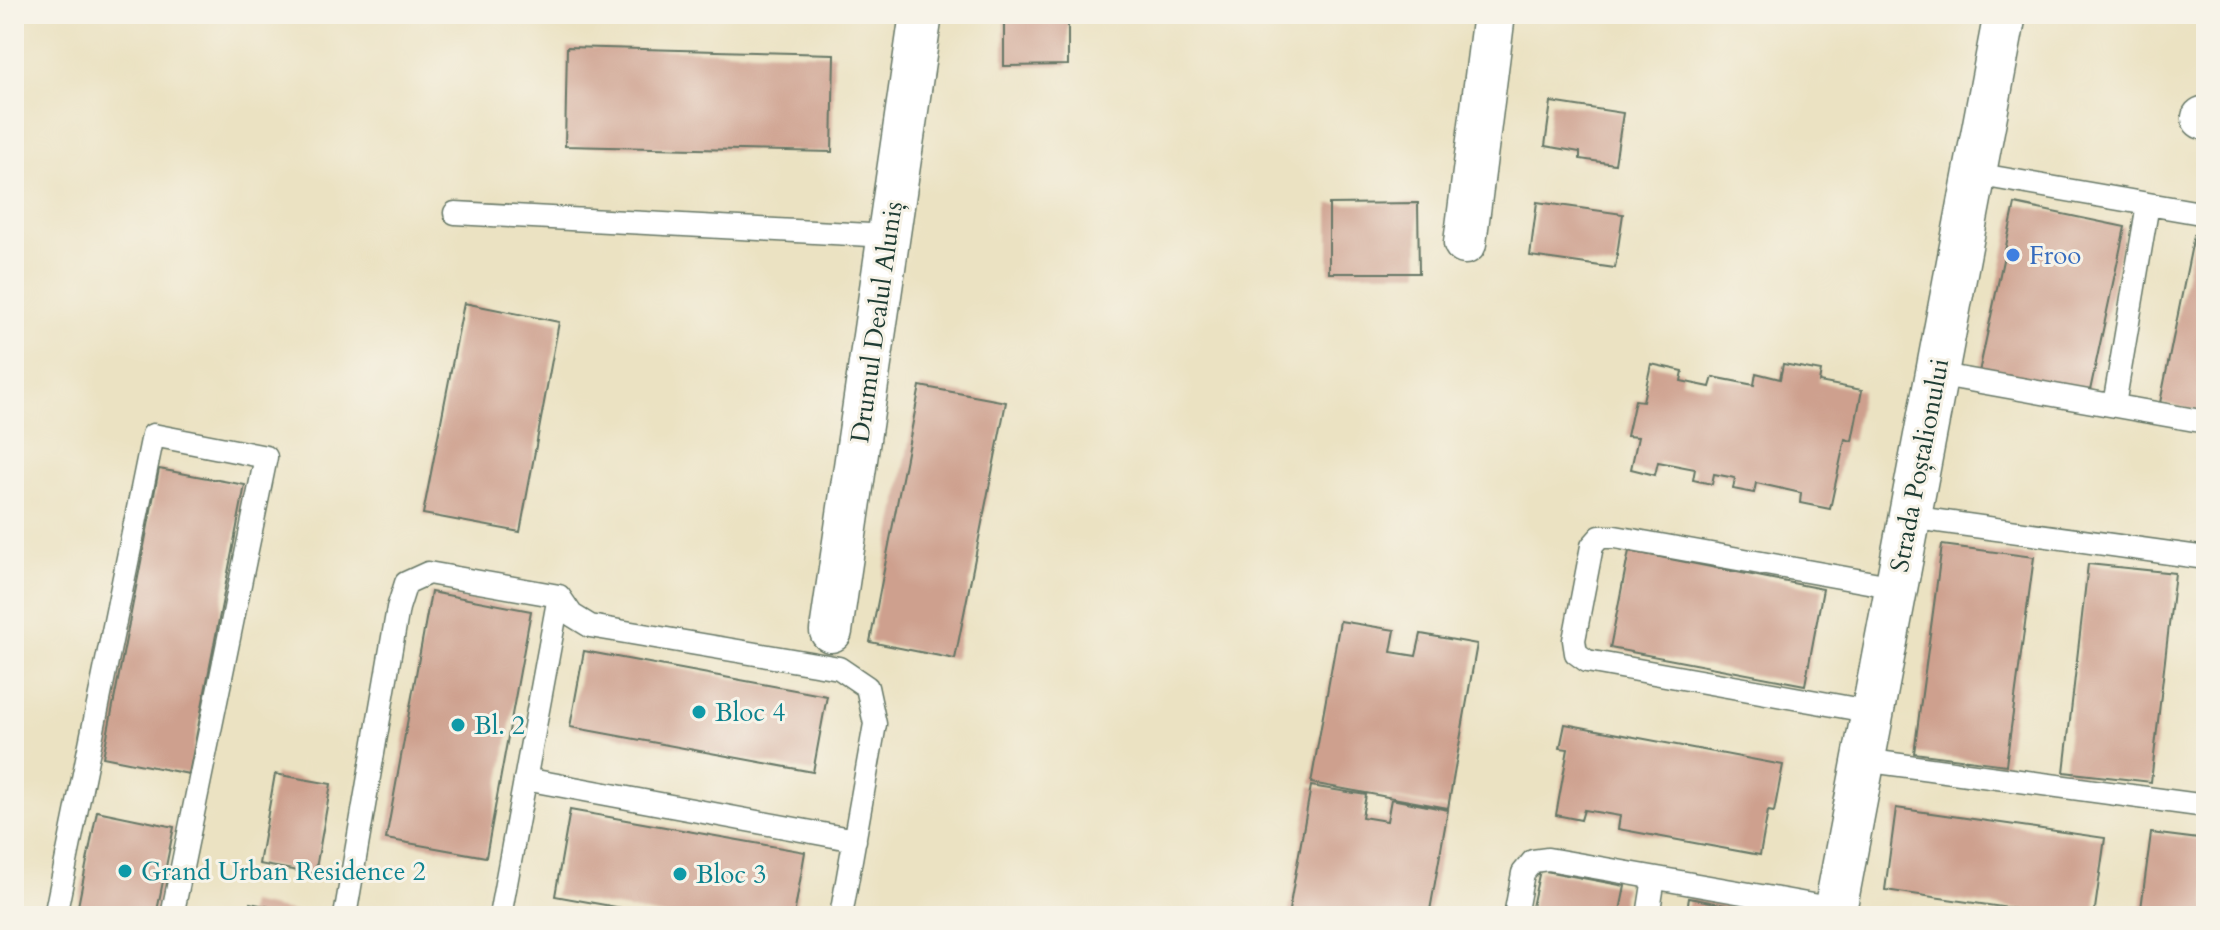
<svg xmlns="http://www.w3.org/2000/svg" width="2220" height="930" font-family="Cardo,serif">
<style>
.building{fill:#cea08e}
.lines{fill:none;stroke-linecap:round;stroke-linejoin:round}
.lane-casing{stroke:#676;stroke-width:25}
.street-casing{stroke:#676;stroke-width:45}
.lane{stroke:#fff;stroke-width:22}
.street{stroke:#fff;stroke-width:42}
.shop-dot{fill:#3f7fe0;stroke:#f7f3e8;stroke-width:3}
.culture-dot{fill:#0f9aa8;stroke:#f7f3e8;stroke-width:3}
.labels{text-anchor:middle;stroke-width:6;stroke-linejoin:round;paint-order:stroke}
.shop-label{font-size:26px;fill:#366cbe;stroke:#f7f3e8;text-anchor:start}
.street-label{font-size:26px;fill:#1f3d34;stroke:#f7f3e8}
.culture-label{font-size:26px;fill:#0d838f;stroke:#f7f3e8;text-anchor:start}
</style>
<rect width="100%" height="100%" fill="#f7f3e8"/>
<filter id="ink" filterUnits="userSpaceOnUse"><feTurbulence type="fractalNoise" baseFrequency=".0125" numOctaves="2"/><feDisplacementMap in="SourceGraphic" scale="16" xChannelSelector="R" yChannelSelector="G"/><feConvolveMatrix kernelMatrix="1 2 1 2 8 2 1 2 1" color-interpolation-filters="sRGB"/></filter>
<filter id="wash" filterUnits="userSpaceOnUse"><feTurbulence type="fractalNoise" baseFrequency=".006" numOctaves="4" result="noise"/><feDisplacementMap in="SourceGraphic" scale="32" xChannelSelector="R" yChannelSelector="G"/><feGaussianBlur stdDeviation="1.8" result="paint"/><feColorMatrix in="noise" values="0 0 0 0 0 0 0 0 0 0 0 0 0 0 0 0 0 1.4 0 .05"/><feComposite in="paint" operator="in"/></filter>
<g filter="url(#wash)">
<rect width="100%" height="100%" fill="#ebe2c2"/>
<g id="blocks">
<path class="building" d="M 1004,14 L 1068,14 L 1068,65 L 1004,66 Z
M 567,47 L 834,54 L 832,152 L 565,146 Z
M 1551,102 L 1623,113 L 1615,164 L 1580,159 L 1580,152 L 1545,146 Z
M 1537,202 L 1623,214 L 1615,268 L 1530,256 Z
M 1418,203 L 1419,273 L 1329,273 L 1329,204 Z
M 2015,204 L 2125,227 L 2088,400 L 1978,377 Z
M 2194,235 L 2206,237 L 2206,412 L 2160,403 Z
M 464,303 L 559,322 L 520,532 L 423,514 Z
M 1651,364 L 1683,371 L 1681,381 L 1710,387 L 1713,377 L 1754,385 L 1756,373 L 1780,379 L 1783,364 L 1821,371 L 1819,382 L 1862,390 L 1852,441 L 1845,439 L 1830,509 L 1800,503 L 1801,493 L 1756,483 L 1754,493 L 1733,489 L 1735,478 L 1714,474 L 1712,484 L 1693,480 L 1695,469 L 1658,462 L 1655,475 L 1631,469 L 1638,437 L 1627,436 L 1635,400 L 1643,401 Z
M 920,386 L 1006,402 L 955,659 L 870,642 Z
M 159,469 L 245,485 L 189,774 L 103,757 Z
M 1942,545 L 2034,557 L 2006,765 L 1914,753 Z
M 1629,551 L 1823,589 L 1805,685 L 1610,648 Z
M 2088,564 L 2175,573 L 2151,782 L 2064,772 Z
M 431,592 L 531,611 L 486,857 L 386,839 Z
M 1340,621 L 1395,630 L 1391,652 L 1416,656 L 1421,634 L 1477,644 L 1448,808 L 1311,783 Z
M 584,651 L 827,696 L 813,772 L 570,727 Z
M 1565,724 L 1783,765 L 1774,812 L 1768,811 L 1760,855 L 1618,829 L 1620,816 L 1584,810 L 1581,820 L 1556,815 L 1568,749 L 1560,748 Z
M 275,774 L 331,784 L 315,874 L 259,864 Z
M 1311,786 L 1366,795 L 1362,817 L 1387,821 L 1391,799 L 1448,810 L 1429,916 L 1288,916 Z
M 1896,808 L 2105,838 L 2094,916 L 2063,916 L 1885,890 Z
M 570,810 L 805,852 L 794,916 L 666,916 L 555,896 Z
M 97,811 L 174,827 L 156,916 L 76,916 Z
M 2151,833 L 2206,840 L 2206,916 L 2140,916 Z
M 1540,870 L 1625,886 L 1619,916 L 1530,916 Z
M 1689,898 L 1769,913 L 1769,916 L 1686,916 Z
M 250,903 L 309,915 L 309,916 L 247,916 Z"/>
</g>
</g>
<g filter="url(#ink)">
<use href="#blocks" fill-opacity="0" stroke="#676" stroke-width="2"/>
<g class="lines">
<g class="lane-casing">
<path id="lane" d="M 1975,174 L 2206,214
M 455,213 L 889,236
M 1936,374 L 2206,422
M 2114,405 L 2148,204
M 1909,517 L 2206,558
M 1873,712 L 1587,661 L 1576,653 L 1574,640 L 1592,546 L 1600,537 L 1615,537 L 1896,587
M 1863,760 L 2206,806
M 525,779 L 855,840
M 55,916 L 153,435 L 266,457 L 172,916
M 345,916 L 398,608 L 406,583 L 428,573 L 559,596 L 572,615 L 590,626 L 839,668 L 867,687 L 875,724 L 841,916
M 500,916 L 559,596
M 1515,916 L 1523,873 L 1533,861 L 1548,859 L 1835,909
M 1648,916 L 1654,878"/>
</g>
<g class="street-casing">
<path id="street" d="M 2203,118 L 2206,119
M 1465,243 L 1494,14
M 831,631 L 921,14
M 1834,916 L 2005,14"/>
</g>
<use href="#lane" class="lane"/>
<use href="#street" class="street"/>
</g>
</g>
<circle class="shop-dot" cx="2013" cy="255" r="8"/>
<g class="culture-dot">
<circle cx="699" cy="712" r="8"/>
<circle cx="458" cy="725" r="8"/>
<circle cx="125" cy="871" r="8"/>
<circle cx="680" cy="874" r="8"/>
</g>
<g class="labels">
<g class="shop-label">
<text x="2029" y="264">Froo</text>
</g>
<g class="street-label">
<text transform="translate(876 322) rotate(-82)" y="9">Drumul Dealul Aluniș</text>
<text transform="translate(1919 465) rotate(-79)" y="9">Strada Poștalionului</text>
</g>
<g class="culture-label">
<text x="715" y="721">Bloc 4</text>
<text x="474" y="734">Bl. 2</text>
<text x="141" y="880">Grand Urban Residence 2</text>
<text x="696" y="883">Bloc 3</text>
</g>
</g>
<rect width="2220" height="930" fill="none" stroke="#f7f3e8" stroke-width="48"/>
</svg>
